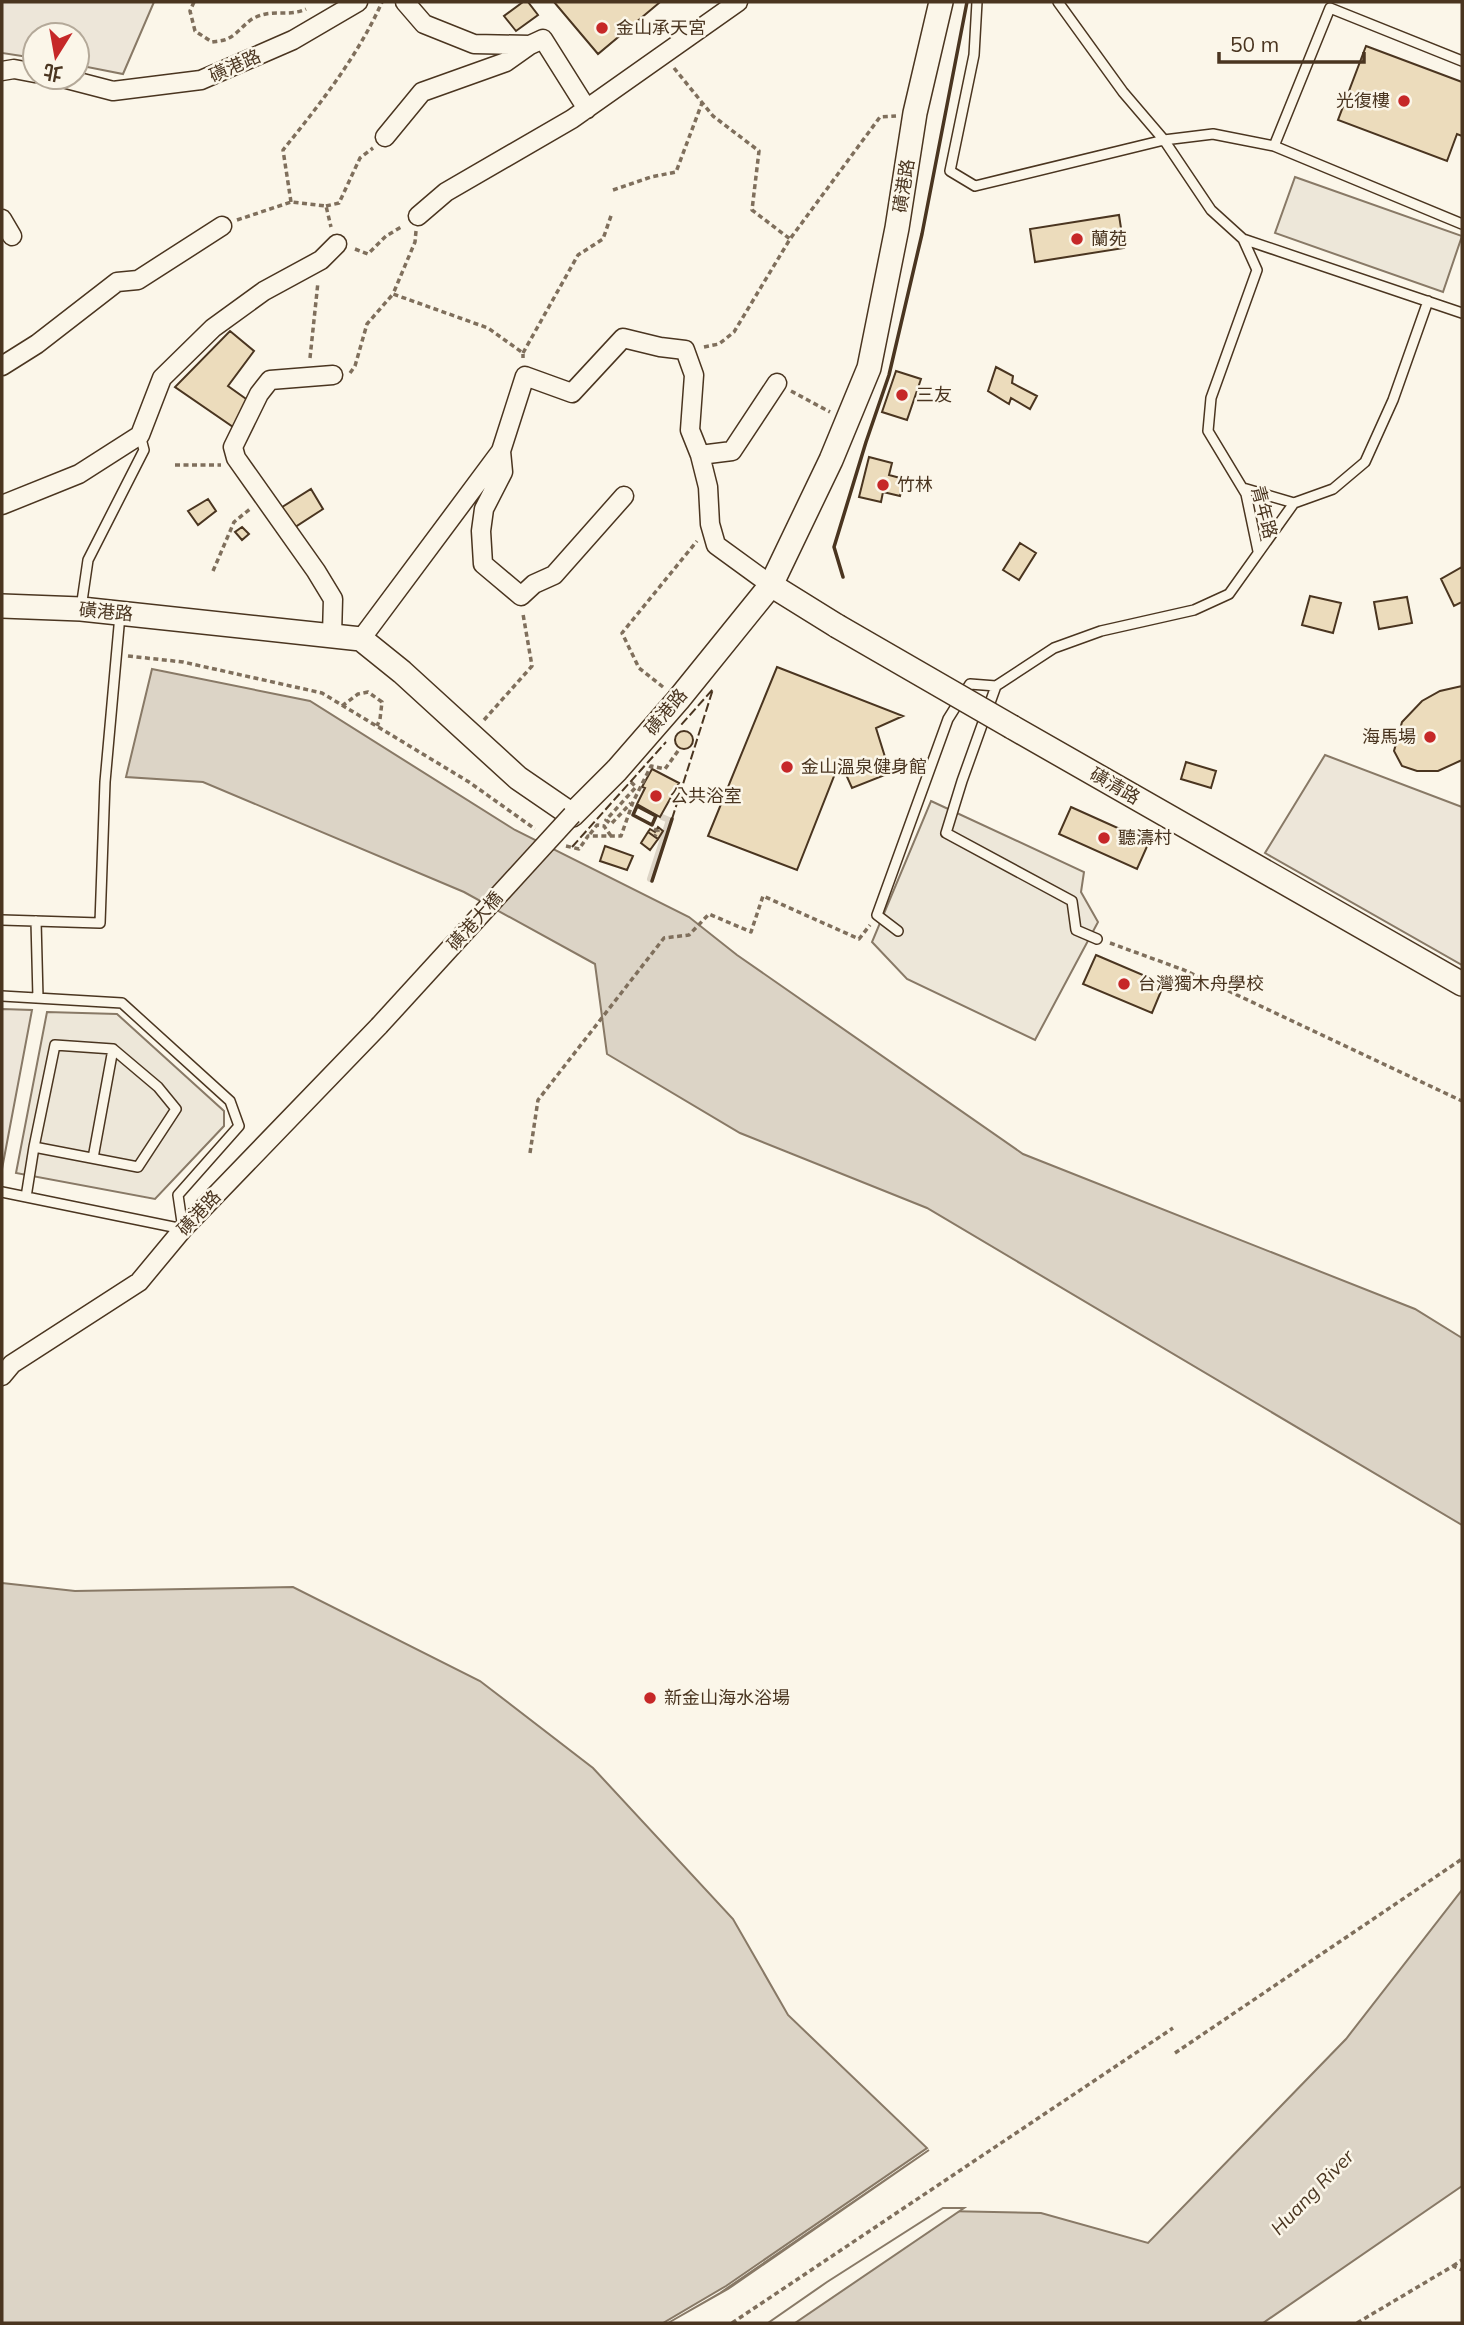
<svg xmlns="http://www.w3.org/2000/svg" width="1464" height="2325" font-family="Mulish,'Noto Sans TC',sans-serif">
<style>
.green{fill:#ede6d9;stroke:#887966;stroke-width:2}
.parking{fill:#ede7d9;stroke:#887966;stroke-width:2}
.water{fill:#dcd4c6;stroke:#887966;stroke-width:2}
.pier{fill:#fbf6e9;stroke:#887966;stroke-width:2}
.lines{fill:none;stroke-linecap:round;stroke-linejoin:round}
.stream{stroke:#dcd4c6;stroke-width:6}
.building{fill:#ecdcbc;stroke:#4a3520;stroke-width:2}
.service-casing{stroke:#4a3520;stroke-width:12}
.minor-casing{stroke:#4a3520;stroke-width:21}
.tertiary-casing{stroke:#4a3520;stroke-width:26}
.path{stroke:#7f6f5c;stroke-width:3.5;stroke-dasharray:5 3.5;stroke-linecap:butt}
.service{stroke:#fbf6e9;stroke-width:9}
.minor{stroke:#fbf6e9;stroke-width:18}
.tertiary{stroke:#fbf6e9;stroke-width:23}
.minor-bridge-casing{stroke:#4a3520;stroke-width:21;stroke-linecap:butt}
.tertiary-bridge-casing{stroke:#4a3520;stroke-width:26;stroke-linecap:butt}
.minor-bridge{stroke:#fbf6e9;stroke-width:18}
.tertiary-bridge{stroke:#fbf6e9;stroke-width:23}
.fence{stroke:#4a3520;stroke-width:2;stroke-dasharray:9 3.5;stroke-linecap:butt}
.wall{stroke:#4a3520;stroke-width:3.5}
.poi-dot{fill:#c62828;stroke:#fbf6e9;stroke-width:2.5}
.labels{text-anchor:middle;stroke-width:5;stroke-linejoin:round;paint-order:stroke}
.poi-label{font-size:18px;fill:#4a3520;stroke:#fbf6e9;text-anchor:start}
.street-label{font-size:18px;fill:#4a3520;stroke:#fbf6e9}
.water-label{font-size:19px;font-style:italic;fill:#4a3520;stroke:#fbf6e9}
</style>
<rect width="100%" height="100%" fill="#fbf6e9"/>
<path class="green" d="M 2,2 L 154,2 L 123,74 L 77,65 L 77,35 L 35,35 L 35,58 L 2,53 Z
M 1325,755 L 1462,807 L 1462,965 L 1265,853 Z
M 2,1009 L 32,1010 L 2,1169 Z"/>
<path class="parking" d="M 1295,177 L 1462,236 L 1443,292 L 1275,233 Z
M 931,801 L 1084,872 L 1081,892 L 1098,922 L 1035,1040 L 907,979 L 872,942 Z
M 47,1012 L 117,1014 L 224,1111 L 224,1126 L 155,1199 L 16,1173 Z"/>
<path class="water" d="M 152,669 L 310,701 L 515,830 L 689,917 L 737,955 L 1023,1154 L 1415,1309 L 1462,1338 L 1462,1525 L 927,1208 L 740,1133 L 607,1054 L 595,964 L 464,892 L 203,782 L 126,777 Z
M 2,1583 L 75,1591 L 293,1587 L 480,1681 L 593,1768 L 733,1919 L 788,2015 L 927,2148 L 726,2286 L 663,2323 L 2,2323 Z
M 1462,1890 L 1462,2186 L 1263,2323 L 771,2323 L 945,2211 L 1041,2213 L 1148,2243 L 1346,2039 Z"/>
<path class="pier" d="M 929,2150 L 728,2289 L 668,2323 L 720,2293 Z
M 943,2208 L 964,2208 L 795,2323 L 768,2323 L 827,2282 Z"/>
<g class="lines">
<path class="stream" d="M 650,879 L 669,820 L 662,817"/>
</g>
<path class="building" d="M 523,2 L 528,2 L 538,15 L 516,31 L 504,16 Z
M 554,2 L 658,2 L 659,3 L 598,54 Z
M 1366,46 L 1462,82 L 1462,136 L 1457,134 L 1447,161 L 1338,120 Z
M 1119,215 L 1124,248 L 1035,262 L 1030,229 Z
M 230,331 L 254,351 L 228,386 L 249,401 L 236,429 L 175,387 Z
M 996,367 L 1013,376 L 1012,383 L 1037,396 L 1030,409 L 1011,398 L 1009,404 L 988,391 Z
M 896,371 L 921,379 L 907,420 L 882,412 Z
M 869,457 L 892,463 L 889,475 L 904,479 L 900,496 L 883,492 L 881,502 L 859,497 Z
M 311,489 L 323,509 L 292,529 L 279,509 Z
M 208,499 L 216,511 L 198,525 L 188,511 Z
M 242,527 L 249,534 L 242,540 L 235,532 Z
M 1020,543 L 1036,553 L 1019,580 L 1003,570 Z
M 1462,567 L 1462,602 L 1454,606 L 1441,579 Z
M 1310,596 L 1341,603 L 1333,633 L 1302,625 Z
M 1407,597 L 1412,623 L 1379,629 L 1374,602 Z
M 777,667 L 903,716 L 876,728 L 890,773 L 852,788 L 840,761 L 797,870 L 708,836 Z
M 1462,686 L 1462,760 L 1438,771 L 1417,771 L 1402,766 L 1394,751 L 1402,722 L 1422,701 L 1440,691 Z
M675 740a9 9 0 1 1 18 0a9 9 0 1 1-18 0Z
M 1186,762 L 1216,771 L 1211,788 L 1181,779 Z
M 652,769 L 679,783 L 660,817 L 637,804 L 645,788 L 642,787 Z
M 1071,807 L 1149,842 L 1137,869 L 1059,834 Z
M 658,827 L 663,831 L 658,839 L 648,832 L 650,829 L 655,832 Z
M 648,832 L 658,839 L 650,850 L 641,843 Z
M 605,846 L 633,856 L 627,870 L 600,861 Z
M 1096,955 L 1164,984 L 1152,1013 L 1083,984 Z"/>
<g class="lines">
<g class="service-casing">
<path id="service" d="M 977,2 L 974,55 L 950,171 L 975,186 L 1164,140 L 1213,134 L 1274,146 L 1462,224
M 1058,2 L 1123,92 L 1164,140 L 1211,210 L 1243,239 L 1257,270 L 1211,398 L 1208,431 L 1246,494 L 1258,551
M 1274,146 L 1330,8 L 1462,61
M 1243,239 L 1462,313
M 1243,488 L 1294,503
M 81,608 L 88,560 L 144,450 L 140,435
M 996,686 L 962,781 L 946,833 L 1072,901 L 1076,930 L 1097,939
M 2,920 L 100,923 L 105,782 L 120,615
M 36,921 L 38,998
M 898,931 L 877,915 L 948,719 L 970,684 L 996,686 L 1054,648 L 1101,631 L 1194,610 L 1229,594 L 1294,503 L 1333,489 L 1365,462 L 1393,400 L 1428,301
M 2,996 L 122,1003 L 230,1101 L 239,1126 L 178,1195 L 183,1229 L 2,1192
M 93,1158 L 113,1049
M 26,1197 L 34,1147 L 138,1167 L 176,1109 L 158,1087 L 113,1049 L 55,1045 L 34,1147"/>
</g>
<g class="minor-casing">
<path id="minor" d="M 405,2 L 424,24 L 474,44 L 530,45 L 543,39 L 587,109
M 2,71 L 14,69 L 35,73
M 59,77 L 113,91 L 201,80 L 293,40 L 358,2
M 385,137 L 422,92 L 506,62 L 530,45
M 418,216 L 446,192 L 572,119 L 738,2
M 2,219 L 12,236
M 2,366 L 37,344 L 117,282 L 138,280 L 222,226
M 501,451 L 503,472 L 484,509 L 481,531 L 483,564 L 521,596 L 534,584 L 554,575 L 624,496
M 700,455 L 732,451 L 777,383
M 2,505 L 79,474 L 140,435 L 162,378 L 213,328 L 264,291 L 321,260 L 337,244
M 332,635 L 333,599 L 316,571 L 236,458 L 233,447 L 259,394 L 270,380 L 333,375
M 361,639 L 501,451 L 525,376 L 572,393 L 623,338 L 660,347 L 685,350 L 694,375 L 690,430 L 700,455 L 708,487 L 710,524 L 716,545 L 771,585
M 2,1376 L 12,1364 L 139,1282 L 183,1229 L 379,1026"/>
</g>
<g class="tertiary-casing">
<path id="tertiary" d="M 771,585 L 837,626
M 2,606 L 81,609 L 361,639 L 402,672 L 518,778 L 572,815 L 617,770 L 678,700 L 771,585 L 831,460 L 869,368 L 897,228 L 915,113 L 941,2
M 1012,727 L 1462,984"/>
</g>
<path class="path" d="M 194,2 L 190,11 L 195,31 L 212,42 C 218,41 224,41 229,38 C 239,33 246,21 256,17 C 274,9 289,17 306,9
M 674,68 L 713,116 L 759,151 L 752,210 L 790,239
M 613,190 L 651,177 L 676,172 L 702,103
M 291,202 L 283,150 C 320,104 358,56 382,2
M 326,206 L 339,203 L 360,158 L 373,148
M 237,220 L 291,202 L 326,206 L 331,227
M 416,231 L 415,242 L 393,294 L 488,328 L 523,353 L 523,358
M 355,249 L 368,254 L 386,236 L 403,226
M 704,347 L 719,344 L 734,332 L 790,239 L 880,117 L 896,116
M 523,353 L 578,255 L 603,239 L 612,213
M 310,358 L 318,282
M 350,373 L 355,366 L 367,324 L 393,294
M 791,391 L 830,412
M 175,465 L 221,465
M 213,571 L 234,522 L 250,509
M 128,656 L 183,662 L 322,693 L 469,782 L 535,829
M 663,687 L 639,668 L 622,633 L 697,541
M 342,706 L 358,694 L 368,692 L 382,702 L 380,719 L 377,726
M 484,720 L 532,666 L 523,614
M 631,782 L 636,787 L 606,820 L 611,824 L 631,803
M 654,829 L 658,831 L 655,836
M 590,834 L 597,825 L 604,826 L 611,836
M 566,846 L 579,849 L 588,836 L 621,836 L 633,802 L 651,766 L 665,769 L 678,751
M 1110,943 L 1184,970 L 1462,1101
M 530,1153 L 538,1100 L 664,938 L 689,935 L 709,914 L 751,932 L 763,896 L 859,939 L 870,925
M 1175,2053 L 1462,1859
M 1453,2266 L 1462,2260
M 732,2323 L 1173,2028
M 1357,2323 L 1453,2266 L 1462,2270"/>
<use href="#service" class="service"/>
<use href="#minor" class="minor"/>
<use href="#tertiary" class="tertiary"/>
<g class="minor-bridge-casing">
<path id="minor-bridge" d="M 379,1026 L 572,815"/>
</g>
<g class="tertiary-bridge-casing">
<path id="tertiary-bridge" d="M 837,626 L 1012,727"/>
</g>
<use href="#minor-bridge" class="minor-bridge"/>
<use href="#tertiary-bridge" class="tertiary-bridge"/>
<path class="fence" d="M 672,819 L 713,689 L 681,725
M 572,847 L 666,742"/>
<path class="wall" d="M 843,577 L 834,547 L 866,442 L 889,375 L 922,234 L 967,2
M 637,806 L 656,816 L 652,825 L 633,815 Z
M 652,881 L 672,819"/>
</g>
<g class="poi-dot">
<circle cx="602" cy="28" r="7"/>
<circle cx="1404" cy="101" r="7"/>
<circle cx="1077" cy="239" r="7"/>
<circle cx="902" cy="395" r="7"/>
<circle cx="883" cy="485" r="7"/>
<circle cx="1430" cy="737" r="7"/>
<circle cx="787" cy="767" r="7"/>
<circle cx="656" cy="796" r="7"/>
<circle cx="1104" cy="838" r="7"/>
<circle cx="1124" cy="984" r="7"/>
<circle cx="650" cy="1698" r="7"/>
</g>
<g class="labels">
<g class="poi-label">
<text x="616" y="34">金山承天宮</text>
<text x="1390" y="107" text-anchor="end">光復樓</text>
<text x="1091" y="245">蘭苑</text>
<text x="916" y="401">三友</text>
<text x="897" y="491">竹林</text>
<text x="1416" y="743" text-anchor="end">海馬場</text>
<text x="801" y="773">金山溫泉健身館</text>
<text x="670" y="802">公共浴室</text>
<text x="1118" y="844">聽濤村</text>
<text x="1138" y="990">台灣獨木舟學校</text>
<text x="664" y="1704">新金山海水浴場</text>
</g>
<g class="street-label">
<text transform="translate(235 66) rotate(-24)" y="6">磺港路</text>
<text transform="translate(904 186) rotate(-81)" y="6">磺港路</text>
<text transform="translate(1264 512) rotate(75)" y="6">青年路</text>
<text transform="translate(106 612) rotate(5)" y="6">磺港路</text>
<text transform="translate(666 712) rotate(-50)" y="6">磺港路</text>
<text transform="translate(1115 786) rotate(30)" y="6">磺清路</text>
<text transform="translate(475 921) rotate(-48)" y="6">磺港大橋</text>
<text transform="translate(199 1213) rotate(-47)" y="6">磺港路</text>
</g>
<g class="water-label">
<text transform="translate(1312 2192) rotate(-46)" y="7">Huang River</text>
</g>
</g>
<rect width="1464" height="2325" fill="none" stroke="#4a3520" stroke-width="7"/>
<g transform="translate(56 56) rotate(191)"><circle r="33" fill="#fbf6e9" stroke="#b4a999" stroke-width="2"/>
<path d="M0-5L12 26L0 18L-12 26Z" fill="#c62828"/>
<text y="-10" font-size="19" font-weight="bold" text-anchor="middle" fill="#4a3520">北</text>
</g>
<path d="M1219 52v10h145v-10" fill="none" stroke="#4a3520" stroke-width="3.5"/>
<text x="1230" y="52" font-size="21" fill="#4a3520" stroke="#fbf6e9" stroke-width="5" paint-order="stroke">50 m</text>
</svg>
